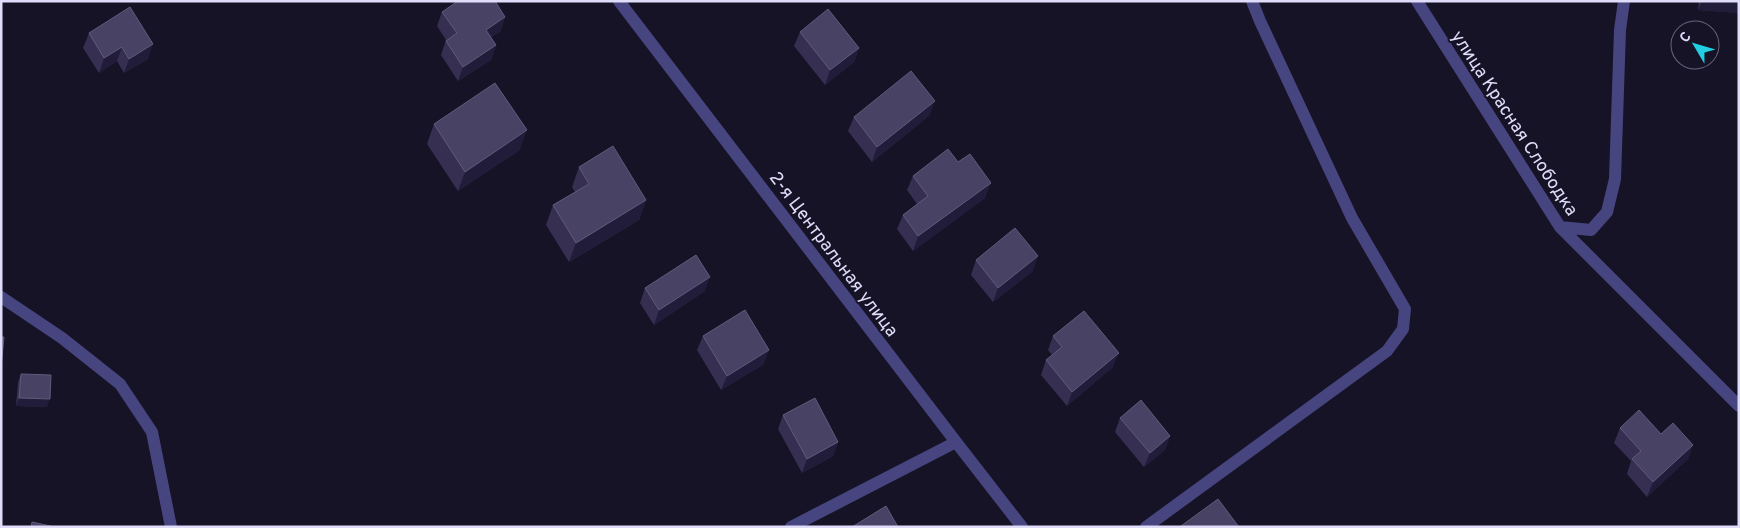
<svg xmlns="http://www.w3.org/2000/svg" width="1740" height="528" font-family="Overpass,sans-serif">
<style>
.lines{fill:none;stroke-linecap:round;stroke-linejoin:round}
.minor{stroke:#47457f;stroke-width:12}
.wall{fill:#362f52}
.shaded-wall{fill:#211c39}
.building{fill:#484264;stroke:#605a7b}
.labels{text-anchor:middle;stroke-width:4;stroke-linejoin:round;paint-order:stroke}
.street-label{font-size:18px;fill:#e0ddfa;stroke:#161326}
</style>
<rect width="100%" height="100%" fill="#161326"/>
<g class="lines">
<path class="minor" d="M 619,1 L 956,442 L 1022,527
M 1417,1 L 1560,227 L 1739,406
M 1560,227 L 1591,230 L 1607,212 L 1615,179 L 1620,30 L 1624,1
M 1,297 L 62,338 L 120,384 L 152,432 L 171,527
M 791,527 L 956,442
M 1146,527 L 1387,351 L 1403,329 L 1405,309 L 1352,218 L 1260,21 L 1252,1"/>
</g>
<path class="wall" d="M 1699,1 L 1739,1 L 1739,13 L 1698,10 Z
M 442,12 L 505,17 L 500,32 L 491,37 L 496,45 L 491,60 L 458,81 L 441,55 L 446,40 L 437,26 Z
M 800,32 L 859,48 L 854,62 L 825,85 L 794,46 Z
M 89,33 L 148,59 L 124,73 L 117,61 L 99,73 L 83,48 Z
M 930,115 L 872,162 L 848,131 L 854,117 Z
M 434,124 L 520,150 L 458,191 L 427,144 Z
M 579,167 L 646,200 L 639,220 L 569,262 L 546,225 L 553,205 L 575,192 L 572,187 Z
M 913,176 L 985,198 L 913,251 L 897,229 L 903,215 L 917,204 L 907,190 Z
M 976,260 L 1033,271 L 993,302 L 971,275 Z
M 645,288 L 705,291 L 654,325 L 640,303 Z
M 703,336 L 764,364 L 721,390 L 697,350 Z
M 1053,336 L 1113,367 L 1067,406 L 1041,375 L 1046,360 L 1052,355 L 1048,350 Z
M 21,374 L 47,407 L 16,406 L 18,382 Z
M 783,415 L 838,442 L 833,456 L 802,473 L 778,429 Z
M 1120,418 L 1170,436 L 1165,450 L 1144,467 L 1115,432 Z
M 1620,428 L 1661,434 L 1693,445 L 1688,459 L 1647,497 L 1627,474 L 1631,461 L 1614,443 Z"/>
<path class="shaded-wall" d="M 1702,1 L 1739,1 L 1739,13 L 1698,10 Z
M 505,17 L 500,32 L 481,44 L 486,30 Z
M 153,44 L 148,59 L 124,73 L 129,59 Z
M 496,45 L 491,60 L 458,81 L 463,67 Z
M 122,47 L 117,61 L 99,73 L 104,58 Z
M 859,48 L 854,62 L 825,85 L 830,70 Z
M 935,101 L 930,115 L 872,162 L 877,147 Z
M 527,130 L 520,150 L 458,191 L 465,172 Z
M 991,183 L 985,198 L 913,251 L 918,236 Z
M 646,200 L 639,220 L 569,262 L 576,243 Z
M 1038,256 L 1033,271 L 993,302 L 998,288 Z
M 710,277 L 705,291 L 654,325 L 659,310 Z
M 769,350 L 764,364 L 721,390 L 727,376 Z
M 1119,353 L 1113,367 L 1067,406 L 1072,392 Z
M 19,398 L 50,399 L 47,407 L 16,406 Z
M 1170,436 L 1165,450 L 1144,467 L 1150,453 Z
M 838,442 L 833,456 L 802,473 L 807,459 Z
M 1693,445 L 1688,459 L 1647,497 L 1653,482 Z"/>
<path class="building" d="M 458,1 L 495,1 L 505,17 L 486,30 L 496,45 L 463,67 L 446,41 L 457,33 L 442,12 Z
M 130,7 L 153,44 L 129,59 L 122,47 L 104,58 L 89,33 Z
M 828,9 L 859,48 L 830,70 L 800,32 Z
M 911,71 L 935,101 L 877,147 L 854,117 Z
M 495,83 L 527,130 L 465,172 L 434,124 Z
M 613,146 L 646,200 L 576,243 L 553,205 L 589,184 L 579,167 Z
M 948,149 L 958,162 L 970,154 L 991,183 L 918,236 L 903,215 L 928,196 L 913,176 Z
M 1015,228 L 1038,256 L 998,288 L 976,260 Z
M 696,255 L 710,277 L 659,310 L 645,288 Z
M 745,310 L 769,350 L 727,376 L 703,336 Z
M 1084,311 L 1119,353 L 1072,392 L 1046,360 L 1062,347 L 1053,336 Z
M 1,337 L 4,337 L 1,367 Z
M 21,374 L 51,375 L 50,399 L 19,398 Z
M 815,398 L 838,442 L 807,459 L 783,415 Z
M 1141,400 L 1170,436 L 1150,453 L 1120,418 Z
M 1639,410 L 1661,434 L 1673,423 L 1693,445 L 1653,482 L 1632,459 L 1641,451 L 1620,428 Z
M 1218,499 L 1239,527 L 1182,527 L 1181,526 Z
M 886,506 L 898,527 L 852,527 Z
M 32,522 L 55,527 L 31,527 Z"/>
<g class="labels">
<g class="street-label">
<text transform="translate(1515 123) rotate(57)" y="6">улица Красная Слободка</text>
<text transform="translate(834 254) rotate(53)" y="6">2-я Центральная улица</text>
</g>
</g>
<rect width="1740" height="528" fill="none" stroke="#e0ddfa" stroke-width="5"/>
<g transform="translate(1695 45) rotate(308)"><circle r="24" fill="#161326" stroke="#67647b"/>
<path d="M0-4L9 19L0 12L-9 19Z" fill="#22cee1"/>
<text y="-8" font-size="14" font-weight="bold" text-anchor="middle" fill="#e0ddfa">С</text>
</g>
</svg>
